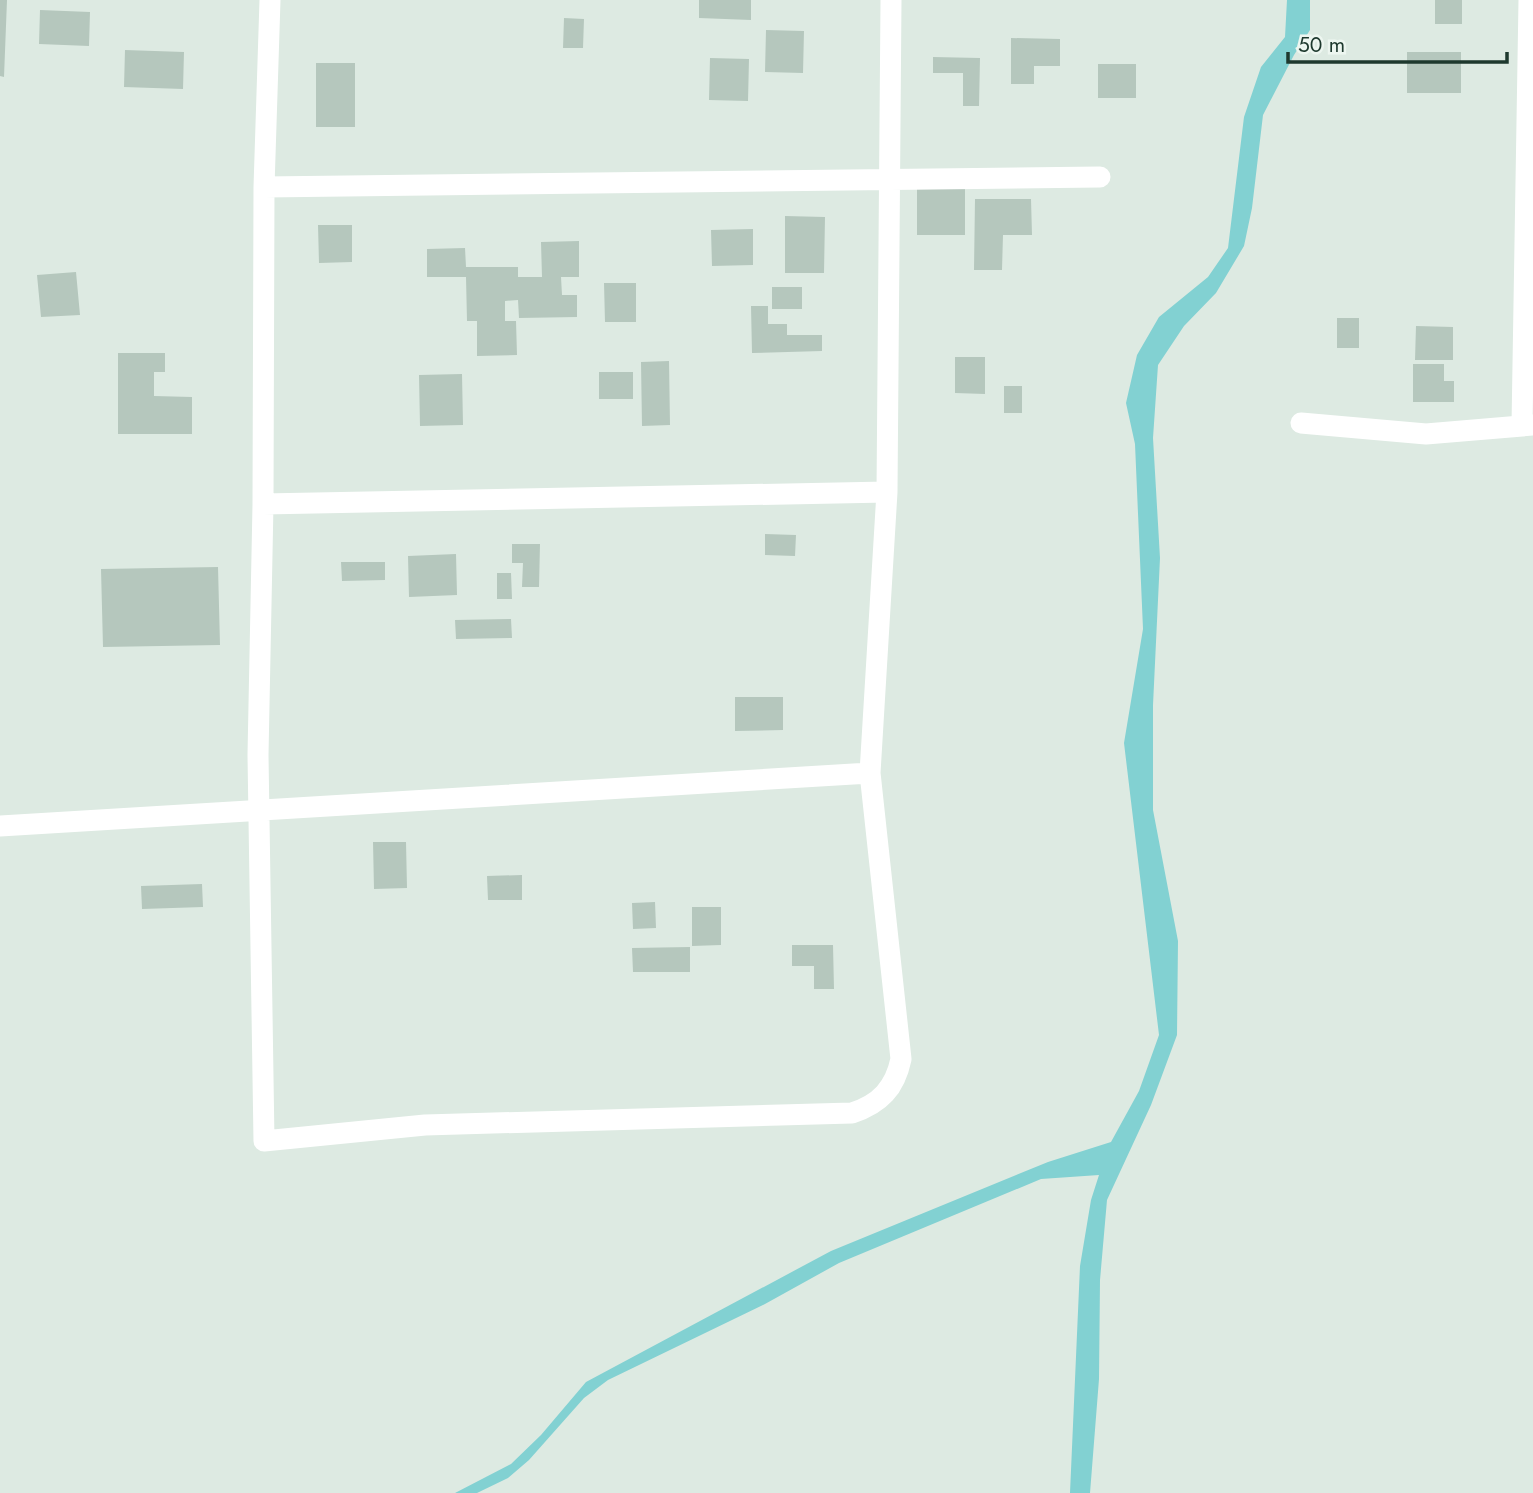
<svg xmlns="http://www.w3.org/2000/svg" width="1533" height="1493" font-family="Jost,sans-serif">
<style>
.water{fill:#82d1d2}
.building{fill:#b5c7bd}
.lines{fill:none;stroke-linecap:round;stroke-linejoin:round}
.minor{stroke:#fff;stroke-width:21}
</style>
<rect width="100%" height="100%" fill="#ddeae2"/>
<path class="water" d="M 1287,0 L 1310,0 L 1310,30 L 1294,55 L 1263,115 L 1252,208 L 1244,246 L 1216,293 L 1184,326 L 1158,365 L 1153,438 L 1160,558 L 1153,705 L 1153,810 L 1178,941 L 1177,1035 L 1151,1105 L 1107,1200 L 1100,1280 L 1099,1379 L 1090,1493 L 1070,1493 L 1080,1266 L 1091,1200 L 1099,1175 L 1041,1179 L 839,1263 L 765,1304 L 608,1380 L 584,1398 L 529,1460 L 508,1478 L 477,1493 L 455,1493 L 511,1464 L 541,1435 L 586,1382 L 831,1251 L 1048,1162 L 1111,1142 L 1139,1091 L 1159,1035 L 1124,743 L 1143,629 L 1135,444 L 1126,403 L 1137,355 L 1159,317 L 1208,277 L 1228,248 L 1244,117 L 1261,67 L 1285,37 Z"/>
<path class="building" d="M 0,0 L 7,0 L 4,77 L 0,76 Z
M 699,0 L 751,0 L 751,20 L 699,18 Z
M 1435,0 L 1462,0 L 1462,24 L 1435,24 Z
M 40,10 L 90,12 L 89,46 L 39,44 Z
M 564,18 L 584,19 L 583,48 L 563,48 Z
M 766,30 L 804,31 L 803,73 L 765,72 Z
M 1011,38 L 1060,39 L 1060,66 L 1034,66 L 1034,84 L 1011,84 Z
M 125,50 L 184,52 L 183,89 L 124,87 Z
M 1407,52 L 1461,52 L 1461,93 L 1407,93 Z
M 933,57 L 980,58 L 979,106 L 963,106 L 963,73 L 933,73 Z
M 710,58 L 749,59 L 748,101 L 709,100 Z
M 316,63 L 355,63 L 355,127 L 316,127 Z
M 1098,64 L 1136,64 L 1136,98 L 1098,98 Z
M 917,188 L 965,188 L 965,235 L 917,235 Z
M 975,199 L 1031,199 L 1032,235 L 1003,235 L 1002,270 L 974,270 Z
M 785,216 L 825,217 L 824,273 L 785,273 Z
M 318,225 L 352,225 L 352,262 L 319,263 Z
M 753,229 L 753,265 L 712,266 L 711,230 Z
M 579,241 L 579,277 L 561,277 L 562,295 L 577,295 L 577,317 L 519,318 L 518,300 L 505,301 L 505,321 L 516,321 L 517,355 L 477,356 L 477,321 L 467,321 L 466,277 L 427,277 L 427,249 L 465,248 L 466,267 L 518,267 L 518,277 L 542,277 L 541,242 Z
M 76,272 L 80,315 L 41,317 L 37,275 Z
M 604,283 L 636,283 L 636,322 L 605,322 Z
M 772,287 L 802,287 L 802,309 L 772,309 Z
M 751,306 L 768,306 L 768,324 L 787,324 L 787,335 L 822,335 L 822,351 L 752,353 Z
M 1337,318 L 1359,318 L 1359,348 L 1337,348 Z
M 1416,326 L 1453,327 L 1453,360 L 1415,360 Z
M 118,353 L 165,353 L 165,372 L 154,372 L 154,396 L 192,397 L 192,434 L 118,434 Z
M 955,357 L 985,357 L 985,394 L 955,393 Z
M 669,361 L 670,425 L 642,426 L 641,362 Z
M 1413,364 L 1444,364 L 1444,381 L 1454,381 L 1454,402 L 1413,402 Z
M 599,372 L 633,372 L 633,399 L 599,399 Z
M 462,374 L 463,425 L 420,426 L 419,375 Z
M 1004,386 L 1022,386 L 1022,413 L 1004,413 Z
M 765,534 L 796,535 L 795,556 L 765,555 Z
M 512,544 L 540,544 L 539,587 L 522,587 L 523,563 L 512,563 Z
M 456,554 L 457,595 L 409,597 L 408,556 Z
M 341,562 L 385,562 L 385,580 L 342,581 Z
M 218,567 L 220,645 L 103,647 L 101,569 Z
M 497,573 L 511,573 L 512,599 L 497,599 Z
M 511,619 L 512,638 L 456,639 L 455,620 Z
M 735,697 L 783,697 L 783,730 L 735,731 Z
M 373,842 L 406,842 L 407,888 L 374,889 Z
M 522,875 L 522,900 L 488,900 L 487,876 Z
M 202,884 L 203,907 L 142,909 L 141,886 Z
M 655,902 L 656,928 L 633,929 L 632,903 Z
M 692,907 L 721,907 L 721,945 L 692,946 Z
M 792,945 L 833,945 L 834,989 L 814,989 L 814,966 L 792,966 Z
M 690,947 L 690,972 L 633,972 L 632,948 Z"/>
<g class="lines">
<path class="minor" d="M 270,0 L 264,187 L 263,504 L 258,755 L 264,1141 L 425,1125 L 852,1113 C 880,1104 895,1088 901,1059 L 870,773
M 264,187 L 1100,177
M 1301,423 L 1426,434 L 1533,425
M 1522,425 L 1529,0
M 263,504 L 887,492
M 0,826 L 870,773 L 887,492 L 891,0"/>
</g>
<path d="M1288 52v10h219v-10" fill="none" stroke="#1e392e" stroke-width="3.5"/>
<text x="1298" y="52" font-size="21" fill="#1e392e" stroke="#edf6f0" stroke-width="5" paint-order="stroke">50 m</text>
</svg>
